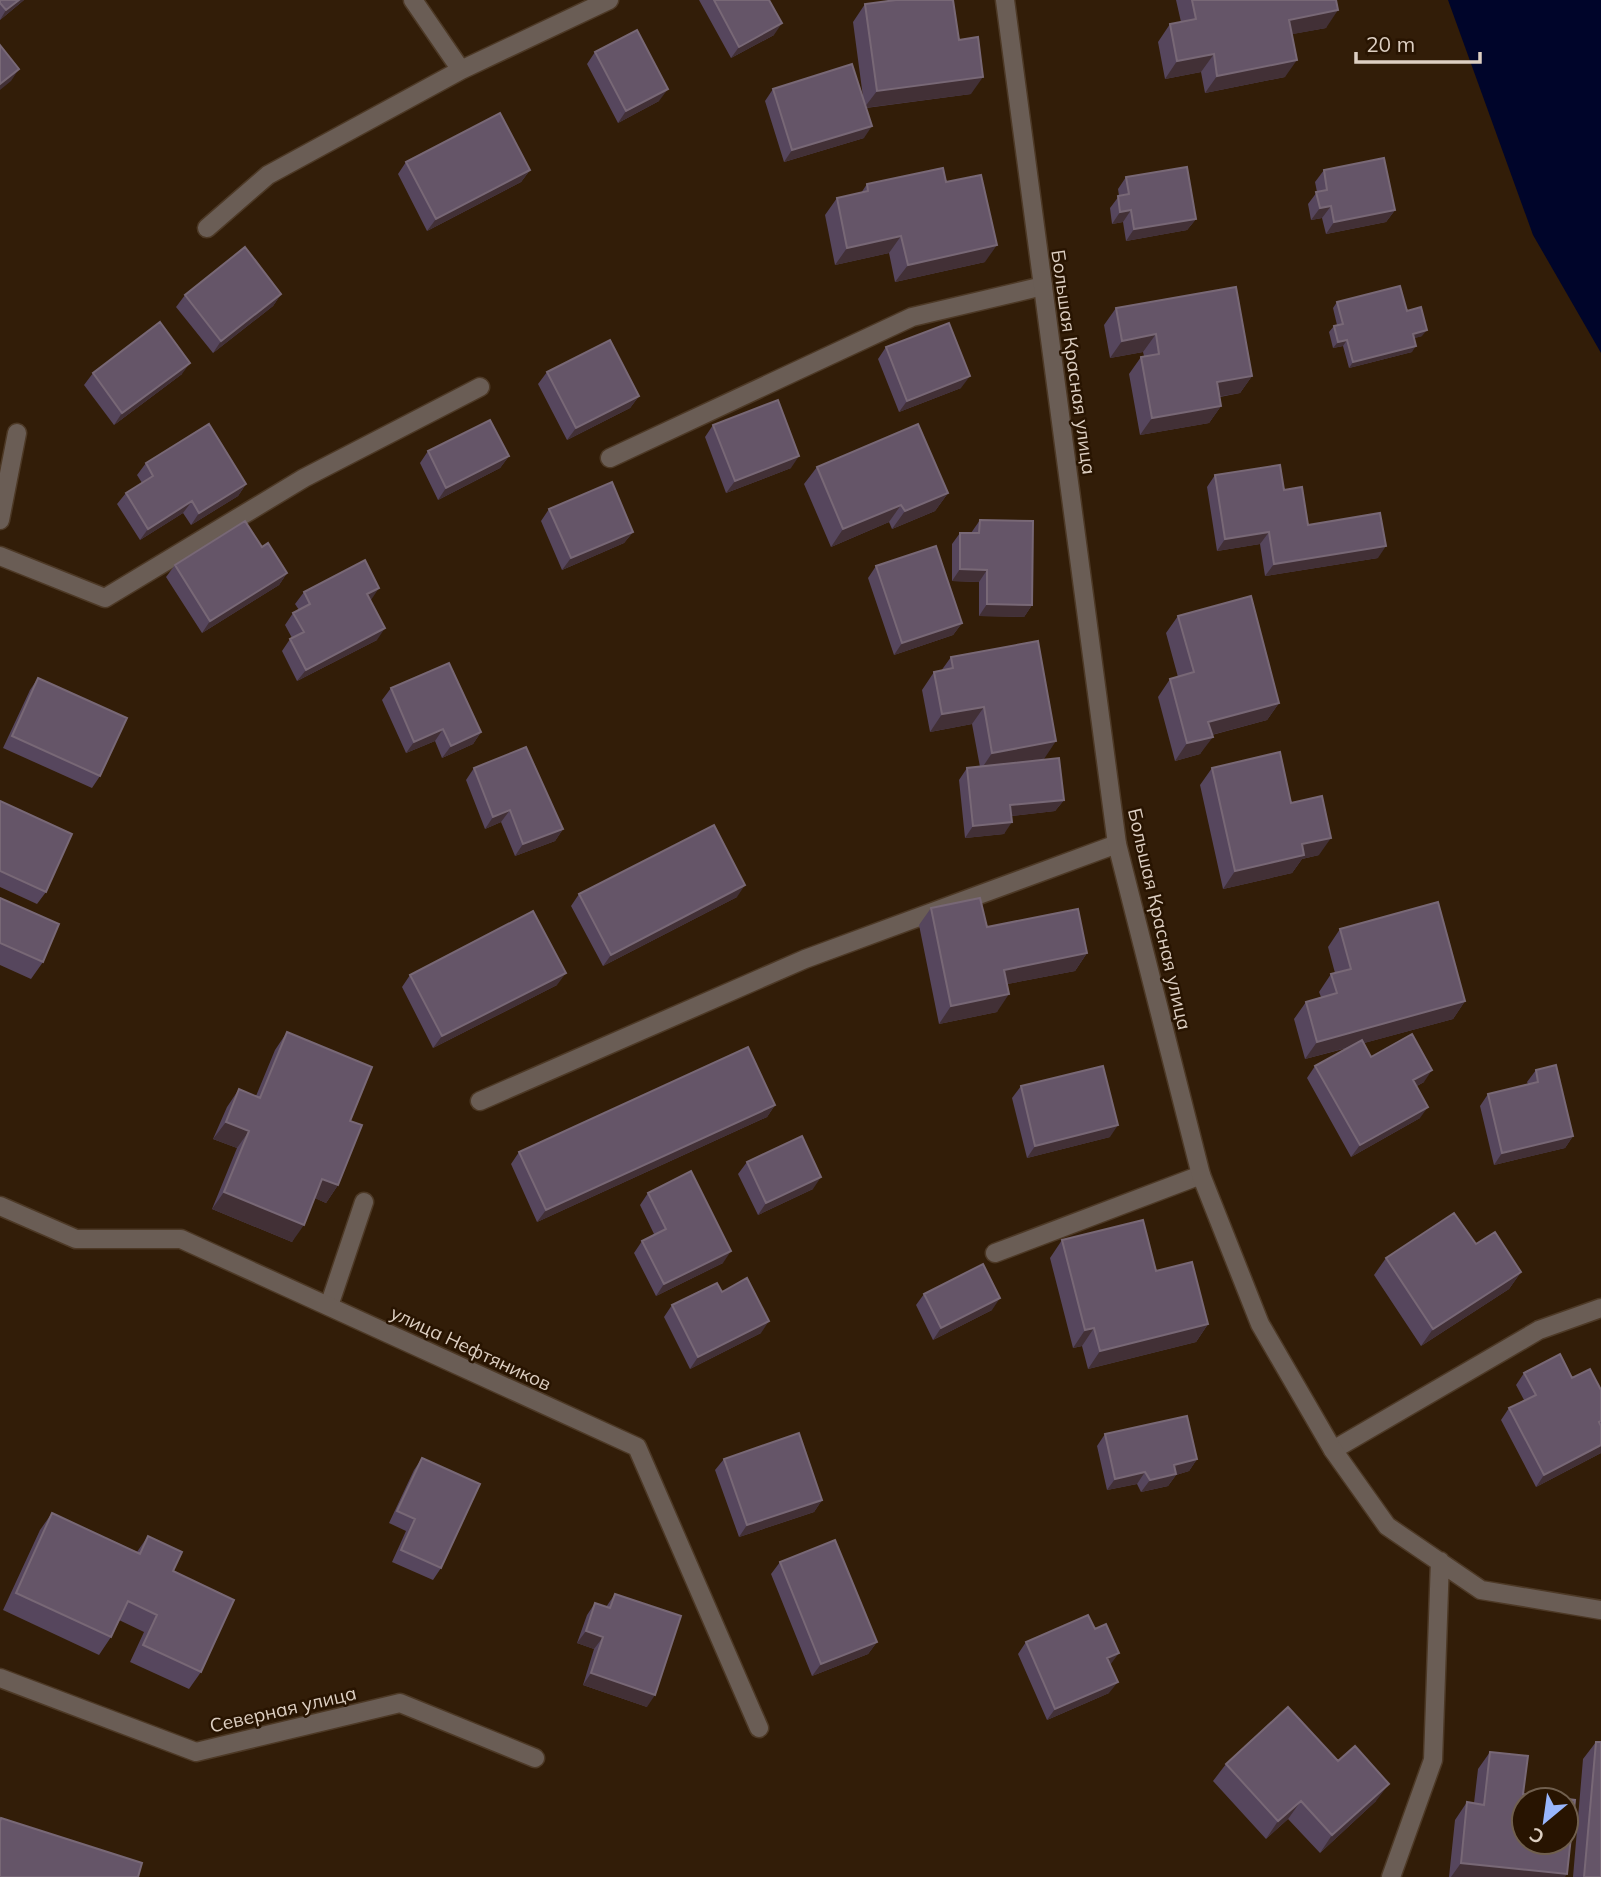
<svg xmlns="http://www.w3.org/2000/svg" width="1601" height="1877" font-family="Mulish,sans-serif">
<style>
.water{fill:#00052a}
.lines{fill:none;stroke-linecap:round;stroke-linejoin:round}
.lane-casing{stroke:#4d3926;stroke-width:21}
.street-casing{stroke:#4d3926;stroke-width:21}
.lane{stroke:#6a5d55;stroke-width:18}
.street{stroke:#6a5d55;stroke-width:18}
.wall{fill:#56465d}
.shaded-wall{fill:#423036}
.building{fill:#655568;stroke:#786876;stroke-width:2;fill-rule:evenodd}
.labels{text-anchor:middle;stroke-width:5;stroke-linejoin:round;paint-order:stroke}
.street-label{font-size:19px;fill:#ddcfc2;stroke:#281401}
</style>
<rect width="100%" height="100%" fill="#321d08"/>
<path class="water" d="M 1448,0 L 1601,0 L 1601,353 L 1533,235 Z"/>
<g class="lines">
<g class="lane-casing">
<path id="lane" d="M 461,70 L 609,0
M 207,228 L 268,175 L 461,70 L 413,0
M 610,458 L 912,317 L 1043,286
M 0,556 L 105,598 L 304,478 L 480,387
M 480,1101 L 805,959 L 1117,844
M 995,1253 L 1201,1175
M 329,1306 L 364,1202
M 1333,1450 L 1539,1330 L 1601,1308"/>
</g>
<g class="street-casing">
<path id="street" d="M 1005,0 L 1117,844 L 1201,1175 L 1260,1324 L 1333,1450 L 1387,1526 L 1481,1590 L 1601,1610
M 0,520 L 17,433
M 0,1206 L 76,1239 L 181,1239 L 637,1447 L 759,1728
M 0,1678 L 196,1752 L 400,1703 L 535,1758
M 1391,1877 L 1433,1760 L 1440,1561"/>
</g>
<use href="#lane" class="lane"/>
<use href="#street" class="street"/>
</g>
<path class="wall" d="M 0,0 L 24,0 L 0,20 Z
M 699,0 L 769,0 L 774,35 L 731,58 Z
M 1176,0 L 1336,0 L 1326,28 L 1292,34 L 1285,77 L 1205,93 L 1201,72 L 1165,79 L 1158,42 L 1170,24 L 1181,22 Z
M 865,4 L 959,40 L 971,94 L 866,108 L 864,138 L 784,162 L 765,101 L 773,89 L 863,97 L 853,22 Z
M 595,52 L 659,101 L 618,123 L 587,64 Z
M 406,162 L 530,170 L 521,182 L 427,231 L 398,174 Z
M 1324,170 L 1395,210 L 1386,222 L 1326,234 L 1322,218 L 1311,220 L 1308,204 L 1317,192 L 1315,182 Z
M 1126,177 L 1196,219 L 1187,230 L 1126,241 L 1123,222 L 1112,224 L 1110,208 L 1119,196 L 1118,189 Z
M 946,182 L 985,262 L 895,282 L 889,253 L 835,265 L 825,215 L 837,198 L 861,193 L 867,184 Z
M 281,294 L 273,306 L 213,353 L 176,307 L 185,295 Z
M 1337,302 L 1407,311 L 1422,336 L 1414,338 L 1412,352 L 1349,368 L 1343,346 L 1333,348 L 1329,332 L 1334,326 L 1337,325 L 1333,308 Z
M 1116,308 L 1252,376 L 1240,393 L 1220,397 L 1221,406 L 1209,423 L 1140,435 L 1129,374 L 1141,357 L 1144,356 L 1143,352 L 1110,358 L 1104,325 Z
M 886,347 L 961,388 L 899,412 L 878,359 Z
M 547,372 L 639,396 L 630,408 L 567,440 L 538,384 Z
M 93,373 L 182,374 L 114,425 L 84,385 Z
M 713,425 L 791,468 L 726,493 L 705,437 Z
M 428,451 L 509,456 L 500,468 L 438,500 L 420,463 Z
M 146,463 L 246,484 L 238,496 L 191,525 L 183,513 L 140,540 L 117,504 L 126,493 L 142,483 L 137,475 Z
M 817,467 L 948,493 L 935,511 L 892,529 L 889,522 L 831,547 L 804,484 Z
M 1215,475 L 1284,490 L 1308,525 L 1378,558 L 1265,576 L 1260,544 L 1217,551 L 1207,487 Z
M 549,509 L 633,532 L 624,543 L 562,570 L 541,521 Z
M 980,520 L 1032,605 L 1024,617 L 979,616 L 979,582 L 952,581 L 952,544 L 960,533 L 971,533 Z
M 262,547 L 287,573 L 279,585 L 202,633 L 166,577 L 175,565 Z
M 876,566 L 962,623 L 953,635 L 894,655 L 868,578 Z
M 304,592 L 370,600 L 377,640 L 297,681 L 282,651 L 290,639 L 292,638 L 285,625 L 293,613 L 299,610 L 295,604 Z
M 1178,616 L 1279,703 L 1267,720 L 1212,735 L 1200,754 L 1175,761 L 1158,697 L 1170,679 L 1178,677 L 1166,633 Z
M 951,657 L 1044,759 L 1030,761 L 1064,800 L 1055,811 L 1012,816 L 1004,834 L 965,838 L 959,780 L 967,768 L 980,767 L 972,724 L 930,732 L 922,690 L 934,672 L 941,671 Z
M 38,678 L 100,776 L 92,788 L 3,748 L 30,690 Z
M 391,688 L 481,732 L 473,744 L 442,758 L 435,741 L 406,753 L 382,700 Z
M 474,768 L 563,829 L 555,841 L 515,856 L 501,822 L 485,829 L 466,780 Z
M 1212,768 L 1291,803 L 1319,855 L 1302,859 L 1292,873 L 1223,889 L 1200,785 Z
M 0,801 L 46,892 L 37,904 L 0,887 Z
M 579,894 L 737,897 L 603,966 L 571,906 Z
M 0,898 L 43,962 L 31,979 L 0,965 Z
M 931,908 L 987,927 L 1087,953 L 1075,971 L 1007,984 L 997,1012 L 939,1024 L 919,925 Z
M 1340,929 L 1465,1001 L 1453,1019 L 1364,1043 L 1371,1057 L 1424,1082 L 1417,1086 L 1420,1118 L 1351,1157 L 1307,1078 L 1315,1066 L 1347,1048 L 1305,1059 L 1294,1019 L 1306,1002 L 1321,997 L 1319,992 L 1331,974 L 1335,973 L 1328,947 Z
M 410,975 L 557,985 L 433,1048 L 402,987 Z
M 287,1032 L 350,1121 L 338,1185 L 326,1203 L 315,1198 L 292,1242 L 212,1209 L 237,1148 L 213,1139 L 227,1107 L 239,1089 L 256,1096 L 275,1050 Z
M 1536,1070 L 1573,1136 L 1565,1148 L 1494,1165 L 1480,1106 L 1488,1094 L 1528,1084 L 1527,1082 Z
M 1021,1086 L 1110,1137 L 1027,1158 L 1012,1098 Z
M 775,1105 L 767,1117 L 537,1222 L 511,1164 L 519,1152 Z
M 747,1162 L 813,1189 L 758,1215 L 738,1174 Z
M 648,1193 L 723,1263 L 656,1296 L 634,1253 L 642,1241 L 654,1234 L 640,1205 Z
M 1062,1240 L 1156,1271 L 1208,1324 L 1196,1342 L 1088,1369 L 1082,1346 L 1073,1348 L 1050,1258 Z
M 1476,1244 L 1521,1272 L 1509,1289 L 1421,1346 L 1374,1275 L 1386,1258 Z
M 722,1292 L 761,1333 L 690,1369 L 664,1317 L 672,1305 Z
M 924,1294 L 992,1310 L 933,1340 L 916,1305 Z
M 1524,1373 L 1572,1378 L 1601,1390 L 1601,1453 L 1536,1487 L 1501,1420 L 1509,1408 L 1524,1400 L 1516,1385 Z
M 1105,1434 L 1197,1459 L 1189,1471 L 1176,1475 L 1168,1486 L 1141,1492 L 1137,1484 L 1107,1490 L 1097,1446 Z
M 422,1458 L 441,1568 L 433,1580 L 392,1562 L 406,1531 L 389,1523 L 414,1470 Z
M 724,1459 L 822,1500 L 814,1512 L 739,1537 L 715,1470 Z
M 52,1513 L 137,1552 L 148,1536 L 173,1571 L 201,1672 L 189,1689 L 130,1662 L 144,1632 L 119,1620 L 111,1637 L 99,1655 L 3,1610 L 40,1530 Z
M 780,1562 L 877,1642 L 868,1654 L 812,1676 L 771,1574 Z
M 615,1594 L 647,1707 L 583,1685 L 594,1649 L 577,1643 L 587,1615 L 595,1603 L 606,1607 Z
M 1026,1642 L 1110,1665 L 1109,1693 L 1047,1720 L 1018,1654 Z
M 1596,1742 L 1601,1877 L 1573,1877 L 1583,1759 Z
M 1490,1752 L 1523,1794 L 1565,1877 L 1449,1877 L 1455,1820 L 1467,1802 L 1474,1803 L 1478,1769 Z
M 1338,1761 L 1376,1801 L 1320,1853 L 1288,1819 L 1266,1839 L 1213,1781 L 1226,1764 Z"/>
<path class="shaded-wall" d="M 19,0 L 24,0 L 0,20 L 6,10 Z
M 1338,10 L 1326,28 L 1277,37 L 1289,20 Z
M 782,23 L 774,35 L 731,58 L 739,47 Z
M 1214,54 L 1201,72 L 1165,79 L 1177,61 Z
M 1297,60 L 1285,77 L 1205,93 L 1217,76 Z
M 19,69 L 11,81 L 0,90 L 0,84 Z
M 983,77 L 971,94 L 864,108 L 877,91 Z
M 668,89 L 659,101 L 618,123 L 626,111 Z
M 872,126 L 864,138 L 784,162 L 792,150 Z
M 530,170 L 521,182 L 427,231 L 436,219 Z
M 1331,206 L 1322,218 L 1311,220 L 1320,208 Z
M 1131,210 L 1123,222 L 1112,224 L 1120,212 Z
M 1395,210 L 1386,222 L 1326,234 L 1334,222 Z
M 1196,219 L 1187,230 L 1126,241 L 1134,229 Z
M 901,236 L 889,253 L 835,265 L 847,248 Z
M 997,245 L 985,262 L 895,282 L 908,265 Z
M 281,294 L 273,306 L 213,353 L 221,341 Z
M 1427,330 L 1422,336 L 1409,340 L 1413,334 Z
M 1156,334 L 1143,352 L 1110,358 L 1122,341 Z
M 1347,340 L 1343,346 L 1333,348 L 1338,342 Z
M 1416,346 L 1412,352 L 1349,368 L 1353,362 Z
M 190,363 L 182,374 L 114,425 L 122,413 Z
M 970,376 L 961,388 L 899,412 L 907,401 Z
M 1252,376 L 1240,393 L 1205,399 L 1217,382 Z
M 639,396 L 630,408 L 567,440 L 576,428 Z
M 1221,406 L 1209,423 L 1140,435 L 1152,418 Z
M 509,456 L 500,468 L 438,500 L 446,488 Z
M 799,456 L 791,468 L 726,493 L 735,481 Z
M 246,484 L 238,496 L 191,525 L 199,513 Z
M 948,493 L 935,511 L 892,529 L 905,511 Z
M 192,501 L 183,513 L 140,540 L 148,529 Z
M 901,505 L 889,522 L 831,547 L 843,529 Z
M 633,532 L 624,543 L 562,570 L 571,558 Z
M 1269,532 L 1260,544 L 1217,551 L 1225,539 Z
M 1386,546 L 1378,558 L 1265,576 L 1274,564 Z
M 960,569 L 987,570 L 979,582 L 952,581 Z
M 287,573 L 279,585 L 202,633 L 210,621 Z
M 379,588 L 371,600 L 359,606 L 367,594 Z
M 987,604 L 1032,605 L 1024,617 L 979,616 Z
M 962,623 L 953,635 L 894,655 L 902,643 Z
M 385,628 L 377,640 L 297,681 L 306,670 Z
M 1279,703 L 1267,720 L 1196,739 L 1208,722 Z
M 984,707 L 972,724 L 930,732 L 942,714 Z
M 443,729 L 435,741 L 406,753 L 414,742 Z
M 481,732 L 473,744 L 442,758 L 451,746 Z
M 1213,737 L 1200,754 L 1175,761 L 1187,743 Z
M 1056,741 L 1044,759 L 980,771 L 992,753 Z
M 1064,800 L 1055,811 L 1002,817 L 1010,805 Z
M 510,810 L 501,822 L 485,829 L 493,817 Z
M 1012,822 L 1004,834 L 965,838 L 973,826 Z
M 563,829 L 555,841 L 515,856 L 523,844 Z
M 1331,838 L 1319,855 L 1302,859 L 1292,873 L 1223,889 L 1235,871 L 1302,844 Z
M 745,885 L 737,897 L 603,966 L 611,955 Z
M 1087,953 L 1075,971 L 992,987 L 1004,970 Z
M 566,973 L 557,985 L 433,1048 L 442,1036 Z
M 1009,994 L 997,1012 L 939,1024 L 951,1006 Z
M 1465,1001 L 1453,1019 L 1305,1059 L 1317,1042 Z
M 1432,1070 L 1424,1082 L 1405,1092 L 1413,1080 Z
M 775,1105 L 767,1117 L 537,1222 L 546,1210 Z
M 1428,1107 L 1420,1118 L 1351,1157 L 1360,1145 Z
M 226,1122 L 249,1131 L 237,1148 L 213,1139 Z
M 1118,1125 L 1110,1137 L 1027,1158 L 1035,1146 Z
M 1573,1136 L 1565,1148 L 1494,1165 L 1502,1153 Z
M 821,1177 L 813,1189 L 758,1215 L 766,1203 Z
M 322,1179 L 338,1185 L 326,1203 L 310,1196 Z
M 224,1192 L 304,1225 L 292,1242 L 212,1209 Z
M 731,1251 L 723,1263 L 656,1296 L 664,1284 Z
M 1521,1272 L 1509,1289 L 1421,1346 L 1433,1329 Z
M 1000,1298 L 992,1310 L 933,1340 L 941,1328 Z
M 769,1321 L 761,1333 L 690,1369 L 698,1357 Z
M 1208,1324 L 1196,1342 L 1088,1369 L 1100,1351 Z
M 1094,1328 L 1082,1346 L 1073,1348 L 1085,1330 Z
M 1601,1445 L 1601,1453 L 1536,1487 L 1544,1475 Z
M 1197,1459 L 1189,1471 L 1176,1475 L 1168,1486 L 1141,1492 L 1150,1480 L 1174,1465 Z
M 1145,1472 L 1137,1484 L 1107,1490 L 1115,1479 Z
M 822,1500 L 814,1512 L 739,1537 L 747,1525 Z
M 586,1631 L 603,1637 L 594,1649 L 577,1643 Z
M 877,1642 L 868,1654 L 812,1676 L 821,1664 Z
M 1119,1653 L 1110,1665 L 1107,1658 Z
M 591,1673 L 655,1695 L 647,1707 L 583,1685 Z
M 1118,1682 L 1109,1693 L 1047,1720 L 1055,1709 Z
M 1389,1784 L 1376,1801 L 1320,1853 L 1332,1835 Z
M 1301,1801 L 1288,1819 L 1266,1839 L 1278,1821 Z
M 1461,1863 L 1567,1874 L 1565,1877 L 1451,1877 Z"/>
<path class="building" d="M 0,0 L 19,0 L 6,10 L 0,3 Z
M 714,0 L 769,0 L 782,23 L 739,47 Z
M 896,0 L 953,0 L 959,40 L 978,37 L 983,77 L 877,91 L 865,4 Z
M 1192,0 L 1336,0 L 1338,10 L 1289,20 L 1297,60 L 1217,76 L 1214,54 L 1177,61 L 1170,24 L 1196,19 Z
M 637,30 L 668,89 L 626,111 L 595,52 Z
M 0,45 L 19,69 L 0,84 Z
M 852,64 L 872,126 L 792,150 L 773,89 Z
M 500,113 L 530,170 L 436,219 L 406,162 Z
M 1384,158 L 1395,210 L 1334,222 L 1331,206 L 1320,208 L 1316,192 L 1327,190 L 1324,170 Z
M 1187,167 L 1196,219 L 1134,229 L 1131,210 L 1120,212 L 1118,196 L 1129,194 L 1126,177 Z
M 943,168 L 946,182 L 981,175 L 997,245 L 908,265 L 901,236 L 847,248 L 837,198 L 868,191 L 867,184 Z
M 245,247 L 281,294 L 221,341 L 185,295 Z
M 1400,286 L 1407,311 L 1421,307 L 1427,330 L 1413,334 L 1416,346 L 1353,362 L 1347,340 L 1338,342 L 1334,326 L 1343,324 L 1337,302 Z
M 1236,287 L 1252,376 L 1217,382 L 1221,406 L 1152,418 L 1141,357 L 1159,354 L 1156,334 L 1122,341 L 1116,308 Z
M 160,322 L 190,363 L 122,413 L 93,373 Z
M 949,323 L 970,376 L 907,401 L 886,347 Z
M 610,340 L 639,396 L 576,428 L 547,372 Z
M 778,400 L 799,456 L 735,481 L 713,425 Z
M 490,420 L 509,456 L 446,488 L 428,451 Z
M 209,424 L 246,484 L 199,513 L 192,501 L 148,529 L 126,493 L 153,476 L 146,463 Z
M 918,424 L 948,493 L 905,511 L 901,505 L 843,529 L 817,467 Z
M 1280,465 L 1284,490 L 1302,487 L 1308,525 L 1380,513 L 1386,546 L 1274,564 L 1269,532 L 1225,539 L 1215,475 Z
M 612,482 L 633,532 L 571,558 L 549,509 Z
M 980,520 L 1033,521 L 1032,605 L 987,604 L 987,570 L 960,569 L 960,533 L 979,533 Z
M 245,521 L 262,547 L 268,543 L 287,573 L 210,621 L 175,565 Z
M 936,546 L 962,623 L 902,643 L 876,566 Z
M 365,560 L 379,588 L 367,594 L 385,628 L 306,670 L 290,639 L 304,632 L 293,613 L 310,604 L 304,592 Z
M 1251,596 L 1279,703 L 1208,722 L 1213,737 L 1187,743 L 1170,679 L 1194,672 L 1178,616 Z
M 1038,641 L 1056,741 L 992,753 L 984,707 L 942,714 L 934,672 L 953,668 L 951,657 Z
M 449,663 L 481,732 L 451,746 L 443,729 L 414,742 L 391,688 Z
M 38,678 L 127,718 L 100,776 L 12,736 Z
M 526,747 L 563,829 L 523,844 L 510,810 L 493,817 L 474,768 Z
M 1280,752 L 1291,803 L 1322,796 L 1331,838 L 1302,844 L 1304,855 L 1235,871 L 1212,768 Z
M 1059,758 L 1064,800 L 1010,805 L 1012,822 L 973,826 L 967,768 Z
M 0,801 L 72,834 L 46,892 L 0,871 Z
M 714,825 L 745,885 L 611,955 L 579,894 Z
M 0,898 L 59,924 L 43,962 L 0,943 Z
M 980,898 L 987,927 L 1078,909 L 1087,953 L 1004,970 L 1009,994 L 951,1006 L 931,908 Z
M 1438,902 L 1465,1001 L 1317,1042 L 1306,1002 L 1337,993 L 1331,974 L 1351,969 L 1340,929 Z
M 533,911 L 566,973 L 442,1036 L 410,975 Z
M 287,1032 L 372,1067 L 350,1121 L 362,1125 L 338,1185 L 322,1179 L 304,1225 L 224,1192 L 249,1131 L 226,1122 L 239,1089 L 260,1098 Z
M 1412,1034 L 1432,1070 L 1413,1080 L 1428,1107 L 1360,1145 L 1315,1066 L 1362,1040 L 1371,1057 Z
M 748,1047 L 775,1105 L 546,1210 L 519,1152 Z
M 1556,1065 L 1573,1136 L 1502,1153 L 1488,1094 L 1538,1082 L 1536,1070 Z
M 1103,1066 L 1118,1125 L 1035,1146 L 1021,1086 Z
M 802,1136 L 821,1177 L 766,1203 L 747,1162 Z
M 691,1171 L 731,1251 L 664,1284 L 642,1241 L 666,1229 L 648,1193 Z
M 1454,1213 L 1476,1244 L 1495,1232 L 1521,1272 L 1433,1329 L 1386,1258 Z
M 1143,1220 L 1156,1271 L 1192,1262 L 1208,1324 L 1100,1351 L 1094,1328 L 1085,1330 L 1062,1240 Z
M 983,1264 L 1000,1298 L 941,1328 L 924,1294 Z
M 747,1278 L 769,1321 L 698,1357 L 672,1305 L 717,1283 L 722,1292 Z
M 1560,1354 L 1572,1378 L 1590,1369 L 1601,1390 L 1601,1421 L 1599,1422 L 1601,1426 L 1601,1445 L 1544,1475 L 1509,1408 L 1536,1395 L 1524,1373 Z
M 1187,1416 L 1197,1459 L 1174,1465 L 1176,1474 L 1150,1480 L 1145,1472 L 1115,1479 L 1105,1434 Z
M 799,1433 L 822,1500 L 747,1525 L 724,1459 Z
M 422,1458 L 480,1484 L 441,1568 L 401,1550 L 415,1519 L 397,1511 Z
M 52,1513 L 140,1554 L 148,1536 L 182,1552 L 173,1571 L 234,1600 L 201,1672 L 143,1645 L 157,1615 L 128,1601 L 111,1637 L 16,1593 Z
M 835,1540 L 877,1642 L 821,1664 L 780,1562 Z
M 615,1594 L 681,1616 L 655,1695 L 591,1673 L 603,1637 L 586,1631 L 595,1603 L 610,1608 Z
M 1088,1615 L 1095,1629 L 1106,1624 L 1119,1653 L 1107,1658 L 1118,1682 L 1055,1709 L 1026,1642 Z
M 1288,1707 L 1338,1761 L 1355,1746 L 1389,1784 L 1332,1835 L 1301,1801 L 1278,1821 L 1226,1764 Z
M 1596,1742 L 1601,1742 L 1601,1877 L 1584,1877 Z
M 1490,1752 L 1528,1756 L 1523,1794 L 1575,1800 L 1567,1874 L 1461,1863 L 1467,1802 L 1484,1805 ZM 1524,1800 L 1566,1800 L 1566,1842 L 1524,1842 Z
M 1,1818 L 142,1863 L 138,1877 L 0,1877 L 0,1822 Z"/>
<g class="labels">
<g class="street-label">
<text transform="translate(1074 362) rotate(82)" y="7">Большая Красная улица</text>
<text transform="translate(1160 919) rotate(77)" y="7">Большая Красная улица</text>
<text transform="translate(471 1348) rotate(25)" y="7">улица Нефтяников</text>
<text transform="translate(283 1709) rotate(-13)" y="7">Северная улица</text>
</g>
</g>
<g transform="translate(1545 1821) rotate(209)"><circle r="33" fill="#281401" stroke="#705f4e" stroke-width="2"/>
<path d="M0-5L12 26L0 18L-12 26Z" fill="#98b6fd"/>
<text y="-10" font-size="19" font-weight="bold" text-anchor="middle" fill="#ddcfc2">С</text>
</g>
<path d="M1356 52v10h124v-10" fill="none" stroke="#ddcfc2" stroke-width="3.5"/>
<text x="1366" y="52" font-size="21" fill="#ddcfc2" stroke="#281401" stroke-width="5" paint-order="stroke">20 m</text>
</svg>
